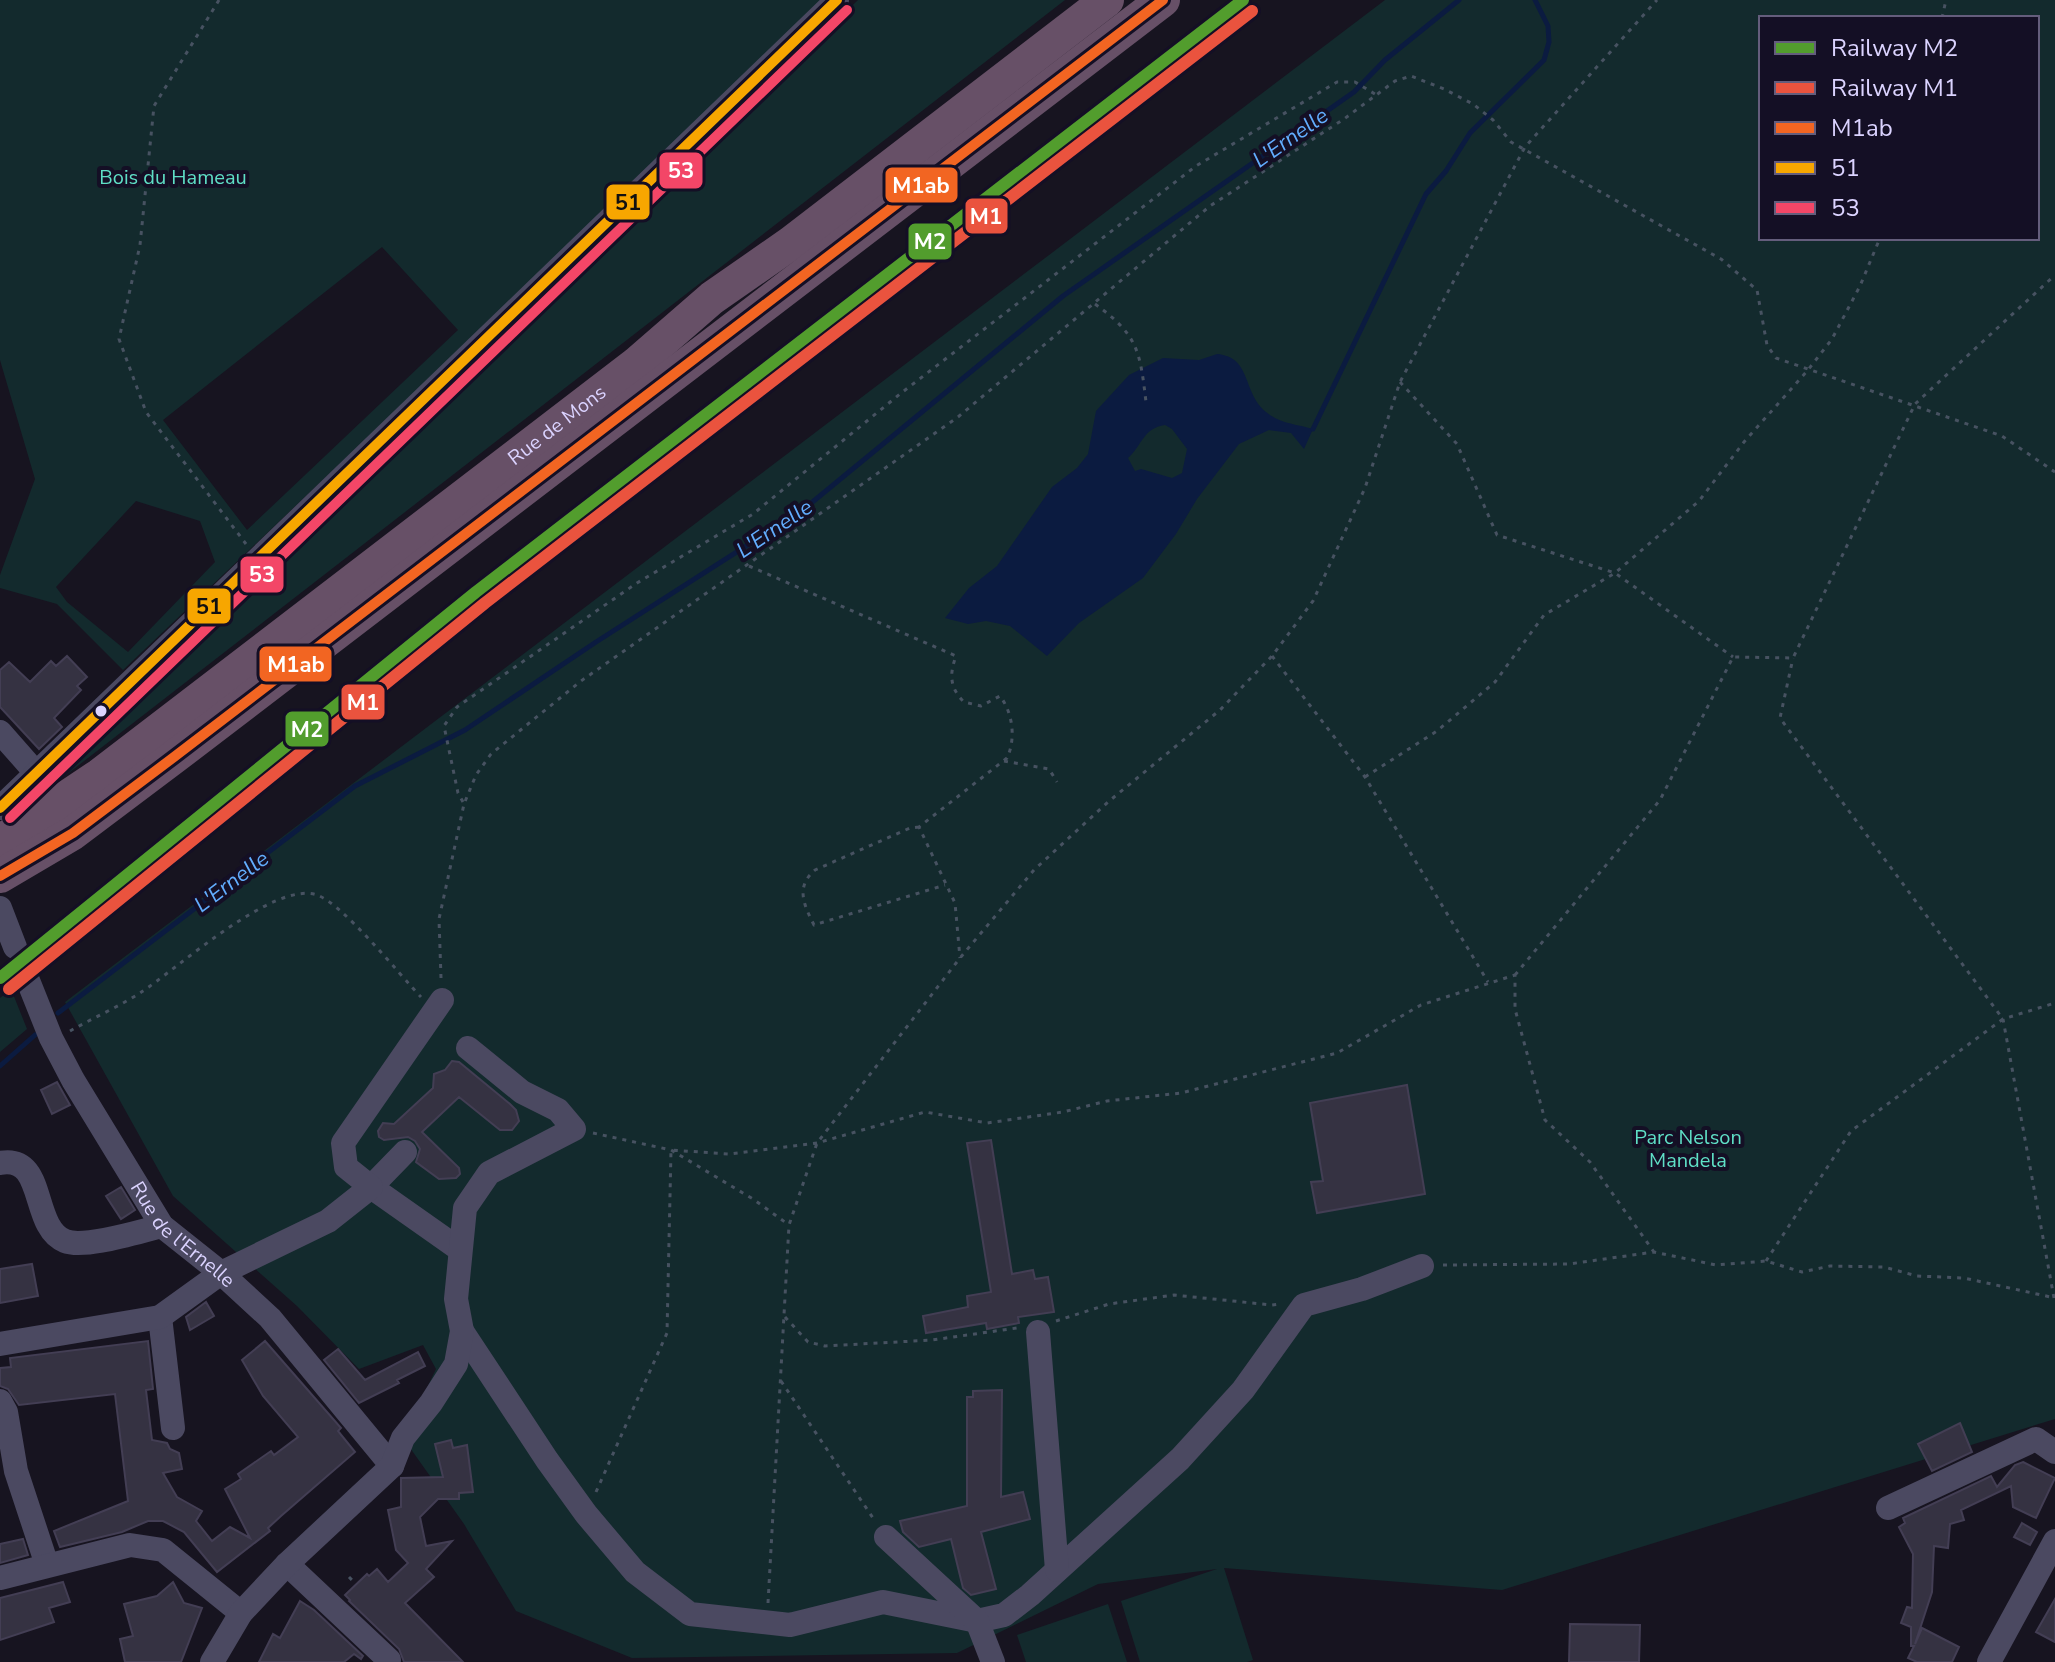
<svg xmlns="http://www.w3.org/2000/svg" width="2055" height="1662" font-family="'Nunito Sans',sans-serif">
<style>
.green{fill:#132a2d;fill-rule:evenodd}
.water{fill:#0b1b40;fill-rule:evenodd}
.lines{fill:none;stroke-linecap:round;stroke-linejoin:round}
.stream{stroke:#0b1b40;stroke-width:5}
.building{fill:#353242;stroke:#433e54;stroke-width:2}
.path{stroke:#475261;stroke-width:3;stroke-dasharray:4 6;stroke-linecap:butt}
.minor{stroke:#4b4961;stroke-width:24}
.highway{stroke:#675067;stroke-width:34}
.bus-1-casing{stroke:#140f25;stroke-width:16}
.bus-2-casing{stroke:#140f25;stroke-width:16}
.bus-3-casing{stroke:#140f25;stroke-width:16}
.bus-1{stroke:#f26522;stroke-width:10}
.bus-2{stroke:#f7a600;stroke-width:10}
.bus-3{stroke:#f34667;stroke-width:10}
.rail-1-casing{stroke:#140f25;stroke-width:18}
.rail-2-casing{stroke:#140f25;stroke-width:18}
.rail-1{stroke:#529d2d;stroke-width:12}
.rail-2{stroke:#ea533e;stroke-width:12}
.bus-dot{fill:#dbd3ff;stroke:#140f25;stroke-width:3}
.labels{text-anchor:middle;stroke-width:8;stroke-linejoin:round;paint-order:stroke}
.park-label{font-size:20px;fill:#5fdfc6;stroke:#140f25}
.street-label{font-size:20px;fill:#dbd3ff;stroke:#140f25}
.water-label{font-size:22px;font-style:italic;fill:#62adfe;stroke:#140f25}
.line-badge{stroke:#140f25;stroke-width:3}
.badge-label{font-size:22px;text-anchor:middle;font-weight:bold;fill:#fff}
.pale-badge-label{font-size:22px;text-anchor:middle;font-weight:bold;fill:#111}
</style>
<rect width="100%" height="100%" fill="#171420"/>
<path class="green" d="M 0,0 L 822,0 L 469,341 L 123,670 L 57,604 L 0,588 L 0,575 L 35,479 L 0,360 ZM 382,247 L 458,330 L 247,530 L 163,420 ZM 136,501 L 200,521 L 215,562 L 128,652 L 67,602 L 56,587 Z
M 858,0 L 1065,0 L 39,796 L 34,790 L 688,166 Z
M 1385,0 L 2055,0 L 2055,1419 L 1502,1590 L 1224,1568 L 1253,1660 L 1247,1662 L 1140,1662 L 1121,1601 L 1217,1569 L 1098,1584 L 957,1653 L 632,1658 L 516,1611 L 464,1524 L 403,1438 L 436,1369 L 423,1345 L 359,1369 L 297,1306 L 173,1196 L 65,1002 ZM 1761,18 L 2037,18 L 2037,238 L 1761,238 Z
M 11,989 L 27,1029 L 0,1052 L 0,998 Z
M 1108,1604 L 1127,1662 L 1026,1662 L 1017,1635 Z"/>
<path class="water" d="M 1217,354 C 1252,357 1242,392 1266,412 C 1280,424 1296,424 1313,429 L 1304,449 L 1291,433 L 1269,430 L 1239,444 L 1197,499 L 1176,534 L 1143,578 L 1079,623 L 1047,656 L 1010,626 L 986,621 L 968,624 L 945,618 L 969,588 L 997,566 L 1052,487 L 1077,468 L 1088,454 L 1096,411 L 1129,375 L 1163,358 L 1199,360 ZM 1165,425 L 1172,429 L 1187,449 L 1182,473 L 1172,478 L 1141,469 L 1135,471 L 1128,458 C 1142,446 1143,428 1165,425 Z"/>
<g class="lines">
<path class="stream" d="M 1313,429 L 1426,194 L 1446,171 L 1470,133 L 1544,60 L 1549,42 L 1548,26 L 1535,0
M 58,1013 L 355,786 L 465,730 L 596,642 L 804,509 L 1063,296 L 1354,92 L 1385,60 L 1459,0
M 0,1066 L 35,1035"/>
</g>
<path class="building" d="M 67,656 L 87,677 L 77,686 L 81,690 L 54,718 L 62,727 L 39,749 L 0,707 L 0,670 L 9,662 L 30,682 L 51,661 L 56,666 Z
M 452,1061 L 459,1062 L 510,1104 L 516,1110 L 519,1121 L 512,1130 L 500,1130 L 459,1097 L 422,1132 L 459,1168 L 460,1174 L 456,1178 L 439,1179 L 416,1162 L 420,1149 L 415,1141 L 408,1137 L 384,1140 L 379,1137 L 378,1131 L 383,1123 L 394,1124 L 433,1088 L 434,1074 L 445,1070 Z
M 57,1082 L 70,1105 L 52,1114 L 41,1090 Z
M 1407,1085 L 1425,1194 L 1317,1213 L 1311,1182 L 1323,1181 L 1310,1103 Z
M 991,1140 L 1012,1274 L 1033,1270 L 1035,1279 L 1048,1277 L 1054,1312 L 1018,1317 L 1019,1323 L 987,1329 L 986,1323 L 926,1333 L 923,1316 L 968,1307 L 967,1296 L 991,1292 L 967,1143 Z
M 121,1187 L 135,1210 L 121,1219 L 106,1196 Z
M 32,1264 L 38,1296 L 0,1303 L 0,1269 Z
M 206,1302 L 214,1316 L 190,1330 L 186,1317 Z
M 148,1341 L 153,1389 L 146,1390 L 152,1440 L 167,1443 L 170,1449 L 179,1453 L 182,1469 L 163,1473 L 177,1497 L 202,1511 L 196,1521 L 212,1541 L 230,1527 L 250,1538 L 225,1489 L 241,1479 L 238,1474 L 271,1451 L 274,1455 L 298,1437 L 263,1396 L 242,1360 L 265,1341 L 341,1428 L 338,1431 L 355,1452 L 281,1516 L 268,1528 L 270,1531 L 217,1572 L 184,1532 L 163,1521 L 148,1521 L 122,1532 L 60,1547 L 54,1531 L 128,1501 L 115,1394 L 19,1405 L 8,1389 L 0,1386 L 0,1368 L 11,1367 L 10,1358 Z
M 338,1349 L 365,1380 L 418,1352 L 425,1366 L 397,1380 L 399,1383 L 359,1403 L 324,1360 Z
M 1002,1390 L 1001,1497 L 1023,1492 L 1030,1519 L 981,1532 L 996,1589 L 971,1595 L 963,1588 L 951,1539 L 919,1547 L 903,1532 L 900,1521 L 967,1506 L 967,1397 L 973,1397 L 973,1391 Z
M 1960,1423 L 1972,1452 L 1932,1471 L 1918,1444 Z
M 451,1440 L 453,1448 L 467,1445 L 473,1492 L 459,1493 L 459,1499 L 438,1499 L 420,1517 L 426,1546 L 452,1541 L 426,1569 L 434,1577 L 405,1603 L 463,1662 L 404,1662 L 399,1649 L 349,1601 L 350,1600 L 345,1595 L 367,1574 L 369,1576 L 377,1569 L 388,1582 L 408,1563 L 396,1550 L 388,1510 L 401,1507 L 401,1478 L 443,1477 L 435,1444 Z
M 2023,1462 L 2055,1478 L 2036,1518 L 2013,1507 L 2011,1486 L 1961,1510 L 1964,1520 L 1950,1524 L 1948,1548 L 1934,1546 L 1932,1592 L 1915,1644 L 1922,1628 L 1959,1647 L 1952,1662 L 1917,1662 L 1908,1658 L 1914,1646 L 1911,1646 L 1911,1627 L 1901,1623 L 1907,1607 L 1912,1608 L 1913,1554 L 1899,1527 L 1905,1523 L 1903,1518 L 1991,1476 L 1997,1487 L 2015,1465 Z
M 2022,1523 L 2037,1532 L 2030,1545 L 2014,1537 Z
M 23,1539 L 28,1555 L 0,1563 L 0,1544 Z
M 63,1582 L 70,1602 L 49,1608 L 54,1622 L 0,1640 L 0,1598 Z
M 173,1582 L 184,1603 L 202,1608 L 181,1662 L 125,1662 L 120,1639 L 133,1636 L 124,1604 L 157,1596 Z
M 2055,1599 L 2055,1642 L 2036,1632 Z
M 300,1601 L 314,1610 L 363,1656 L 361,1659 L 354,1654 L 344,1662 L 259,1662 L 273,1634 L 280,1638 Z
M 1570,1624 L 1640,1625 L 1639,1662 L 1569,1662 Z"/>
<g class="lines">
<path class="path" d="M 219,0 L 154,106 L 140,245 L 119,339 L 146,412 L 246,544
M 1942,18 L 1946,0
M 1095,304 C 1138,335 1140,351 1146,402
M 1400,382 L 1457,444 L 1497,535 L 1615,573 L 1733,657
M 749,566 L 956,656 C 949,675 950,688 964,702 L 981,706 L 1000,696 C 1013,713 1016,739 1007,758 L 919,827 L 955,903 L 960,958
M 1272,656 L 1365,777 L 1488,982
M 1004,761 L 1049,769 L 1057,782
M 1365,777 L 1437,731 L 1495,682 L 1544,615 L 1615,573 L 1699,501 L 1744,442 L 1808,370 L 1832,339 L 1860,286 L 1880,238
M 463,802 L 458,793 L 444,726 L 457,707 L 637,583 L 753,514 L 900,394 L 1196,166 L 1337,82 L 1355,82 L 1375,94
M 919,827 L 910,828 L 815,870 C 795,887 804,905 814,925 L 945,885
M 1515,975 L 1660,800 L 1733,657 L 1793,658 L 1915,404 L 2055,275
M 441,978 L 439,919 L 464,804 L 476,775 L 491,754 L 581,681 L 958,417 L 1210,206 L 1344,119 L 1395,81 L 1411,76 L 1444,89 L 1473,104 L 1493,120 L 1511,142 L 1721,259 L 1757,290 L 1767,345 L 1776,358 L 2002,436 L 2055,472
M 70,1031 C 93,1018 118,1007 140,993 C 177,969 274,880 317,895 C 343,904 399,974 421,997
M 593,1133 L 671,1150 L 753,1199 L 789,1225
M 1766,1261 L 1851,1131 L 2003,1019 L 1780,718 L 1793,658
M 1443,1265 L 1569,1264 L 1654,1252 L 1716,1265 L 1766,1261 L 1802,1272 L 1830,1266 L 1884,1267 L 1917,1276 L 1964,1278 L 2055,1298
M 2054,1298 L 2003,1019 L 2055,1003
M 785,1317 L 808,1342 L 825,1346 L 932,1340 L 1017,1328
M 1056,1321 L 1109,1304 L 1174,1295 L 1272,1305 L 1280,1304
M 781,1381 L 875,1521
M 596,1492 L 667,1333 L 671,1150 L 729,1154 L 817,1143 L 925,1112 L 987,1123 L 1063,1112 L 1107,1101 L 1181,1093 L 1337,1053 L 1421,1005 L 1515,975 L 1515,1009 L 1545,1120 L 1590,1162 L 1654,1252
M 349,1577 L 356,1584
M 768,1603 L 789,1225 L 817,1143 L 960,958 L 1034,870 L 1108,802 L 1220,710 L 1272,656 L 1313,601 L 1365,488 L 1400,382 L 1525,147 L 1657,0"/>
<g class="minor">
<path d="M 0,732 L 37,774"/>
<path d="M 0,808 L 837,0"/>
<path d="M 0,908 L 15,947"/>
<path id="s1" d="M 23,968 L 51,1038 L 73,1080 L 162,1226 L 221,1273 L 270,1318 L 392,1466"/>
<path d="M 405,1152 L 371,1187 L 459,1249"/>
<path d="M 0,1163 C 47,1154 30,1227 65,1241 C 85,1249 140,1231 162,1226"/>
<path d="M 160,1317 L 173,1428"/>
<path d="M 462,1331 L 547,1460 L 586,1514 L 635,1572 L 690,1614 L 790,1625 L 883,1602 L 977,1621 L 1004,1615 L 1030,1595 L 1180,1459 L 1243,1390 L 1304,1305 L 1362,1289 L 1422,1266"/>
<path d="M 1038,1332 L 1057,1570"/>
<path d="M 0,1344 L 160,1317 L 221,1273 L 328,1221 L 371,1187 L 346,1167 L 343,1143 L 442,1000"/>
<path d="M 0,1401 L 6,1412 L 16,1471 L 47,1565"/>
<path d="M 1888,1508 L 2036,1439 L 2055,1452"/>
<path d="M 886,1537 L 977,1621 L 993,1662"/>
<path d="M 287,1564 L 389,1660"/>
<path d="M 0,1578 L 130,1545 L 163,1550 L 241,1613"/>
<path d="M 212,1662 L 241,1613 L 287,1564 L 392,1466 L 403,1438 L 431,1403 L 456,1364 L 462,1331 L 456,1299 L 465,1208 L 489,1173 L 574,1129 L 558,1110 L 522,1092 L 468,1048"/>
<path d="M 1989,1662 L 2055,1541"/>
</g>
<g class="highway">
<path id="s2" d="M 0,842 L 100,775 L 636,364 L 712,298 L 791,243 L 1107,0"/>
<path d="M 0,876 L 73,833 L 174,757 L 1163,0"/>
</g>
<g class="bus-1-casing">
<path id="bus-1" d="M 0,876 L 73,833 L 174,757 L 1163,0"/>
</g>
<g class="bus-2-casing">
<path id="bus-2" d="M 0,808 L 837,0"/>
</g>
<g class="bus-3-casing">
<path id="bus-3" d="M 10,818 L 847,10"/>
</g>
<use href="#bus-1" class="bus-1"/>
<use href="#bus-2" class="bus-2"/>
<use href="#bus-3" class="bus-3"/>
<g class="rail-1-casing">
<path id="rail-1" d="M 0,978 L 476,592 L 1243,0"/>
</g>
<g class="rail-2-casing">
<path id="rail-2" d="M 9,989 L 485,603 L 1252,11"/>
</g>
<use href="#rail-1" class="rail-1"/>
<use href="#rail-2" class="rail-2"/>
</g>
<circle class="bus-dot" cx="101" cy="711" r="7"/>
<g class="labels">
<g class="park-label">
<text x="173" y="184">Bois du Hameau</text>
<text x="1688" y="1144">Parc Nelson<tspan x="1688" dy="23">Mandela</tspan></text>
</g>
<g class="street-label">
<text dy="7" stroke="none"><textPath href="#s2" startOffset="696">Rue de Mons</textPath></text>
<text dy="7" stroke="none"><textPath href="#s1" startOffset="314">Rue de l'Ernelle</textPath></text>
</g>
<g class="water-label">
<text transform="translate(1290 137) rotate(-35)" y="8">L'Ernelle</text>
<text transform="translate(774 528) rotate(-34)" y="8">L'Ernelle</text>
<text transform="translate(231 881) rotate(-37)" y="8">L'Ernelle</text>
</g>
</g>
<g class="line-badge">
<rect x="658" y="151" width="46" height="39" rx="8" fill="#f34667"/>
<rect x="884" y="166" width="75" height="38" rx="8" fill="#f26522"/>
<rect x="605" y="183" width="46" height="38" rx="8" fill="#f7a600"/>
<rect x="964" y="197" width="45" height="38" rx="8" fill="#ea533e"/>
<rect x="907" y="222" width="46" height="39" rx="8" fill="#529d2d"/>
<rect x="239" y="555" width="46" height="39" rx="8" fill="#f34667"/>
<rect x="186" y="587" width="46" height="38" rx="8" fill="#f7a600"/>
<rect x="258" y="645" width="75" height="38" rx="8" fill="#f26522"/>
<rect x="340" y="683" width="46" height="38" rx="8" fill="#ea533e"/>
<rect x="284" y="710" width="46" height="38" rx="8" fill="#529d2d"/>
</g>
<g class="badge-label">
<text x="681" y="178">53</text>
<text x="921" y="193">M1ab</text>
<text x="986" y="224">M1</text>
<text x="930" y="249">M2</text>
<text x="262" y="582">53</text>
<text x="296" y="672">M1ab</text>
<text x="363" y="710">M1</text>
<text x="307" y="737">M2</text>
</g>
<g class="pale-badge-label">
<text x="628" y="210">51</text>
<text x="209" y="614">51</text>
</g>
<rect x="1759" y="16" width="280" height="224" fill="#140f25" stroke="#645d7c" stroke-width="2"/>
<rect x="1775" y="42" width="40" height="12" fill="#529d2d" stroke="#645d7c" stroke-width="2"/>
<text x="1831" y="56" font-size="24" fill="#dbd3ff">Railway M2</text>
<rect x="1775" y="82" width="40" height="12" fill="#ea533e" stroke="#645d7c" stroke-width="2"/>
<text x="1831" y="96" font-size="24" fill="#dbd3ff">Railway M1</text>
<rect x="1775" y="122" width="40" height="12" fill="#f26522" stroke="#645d7c" stroke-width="2"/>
<text x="1831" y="136" font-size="24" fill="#dbd3ff">M1ab</text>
<rect x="1775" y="162" width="40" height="12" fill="#f7a600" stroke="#645d7c" stroke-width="2"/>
<text x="1831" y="176" font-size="24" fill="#dbd3ff">51</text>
<rect x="1775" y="202" width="40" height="12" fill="#f34667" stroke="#645d7c" stroke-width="2"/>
<text x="1831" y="216" font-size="24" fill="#dbd3ff">53</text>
</svg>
